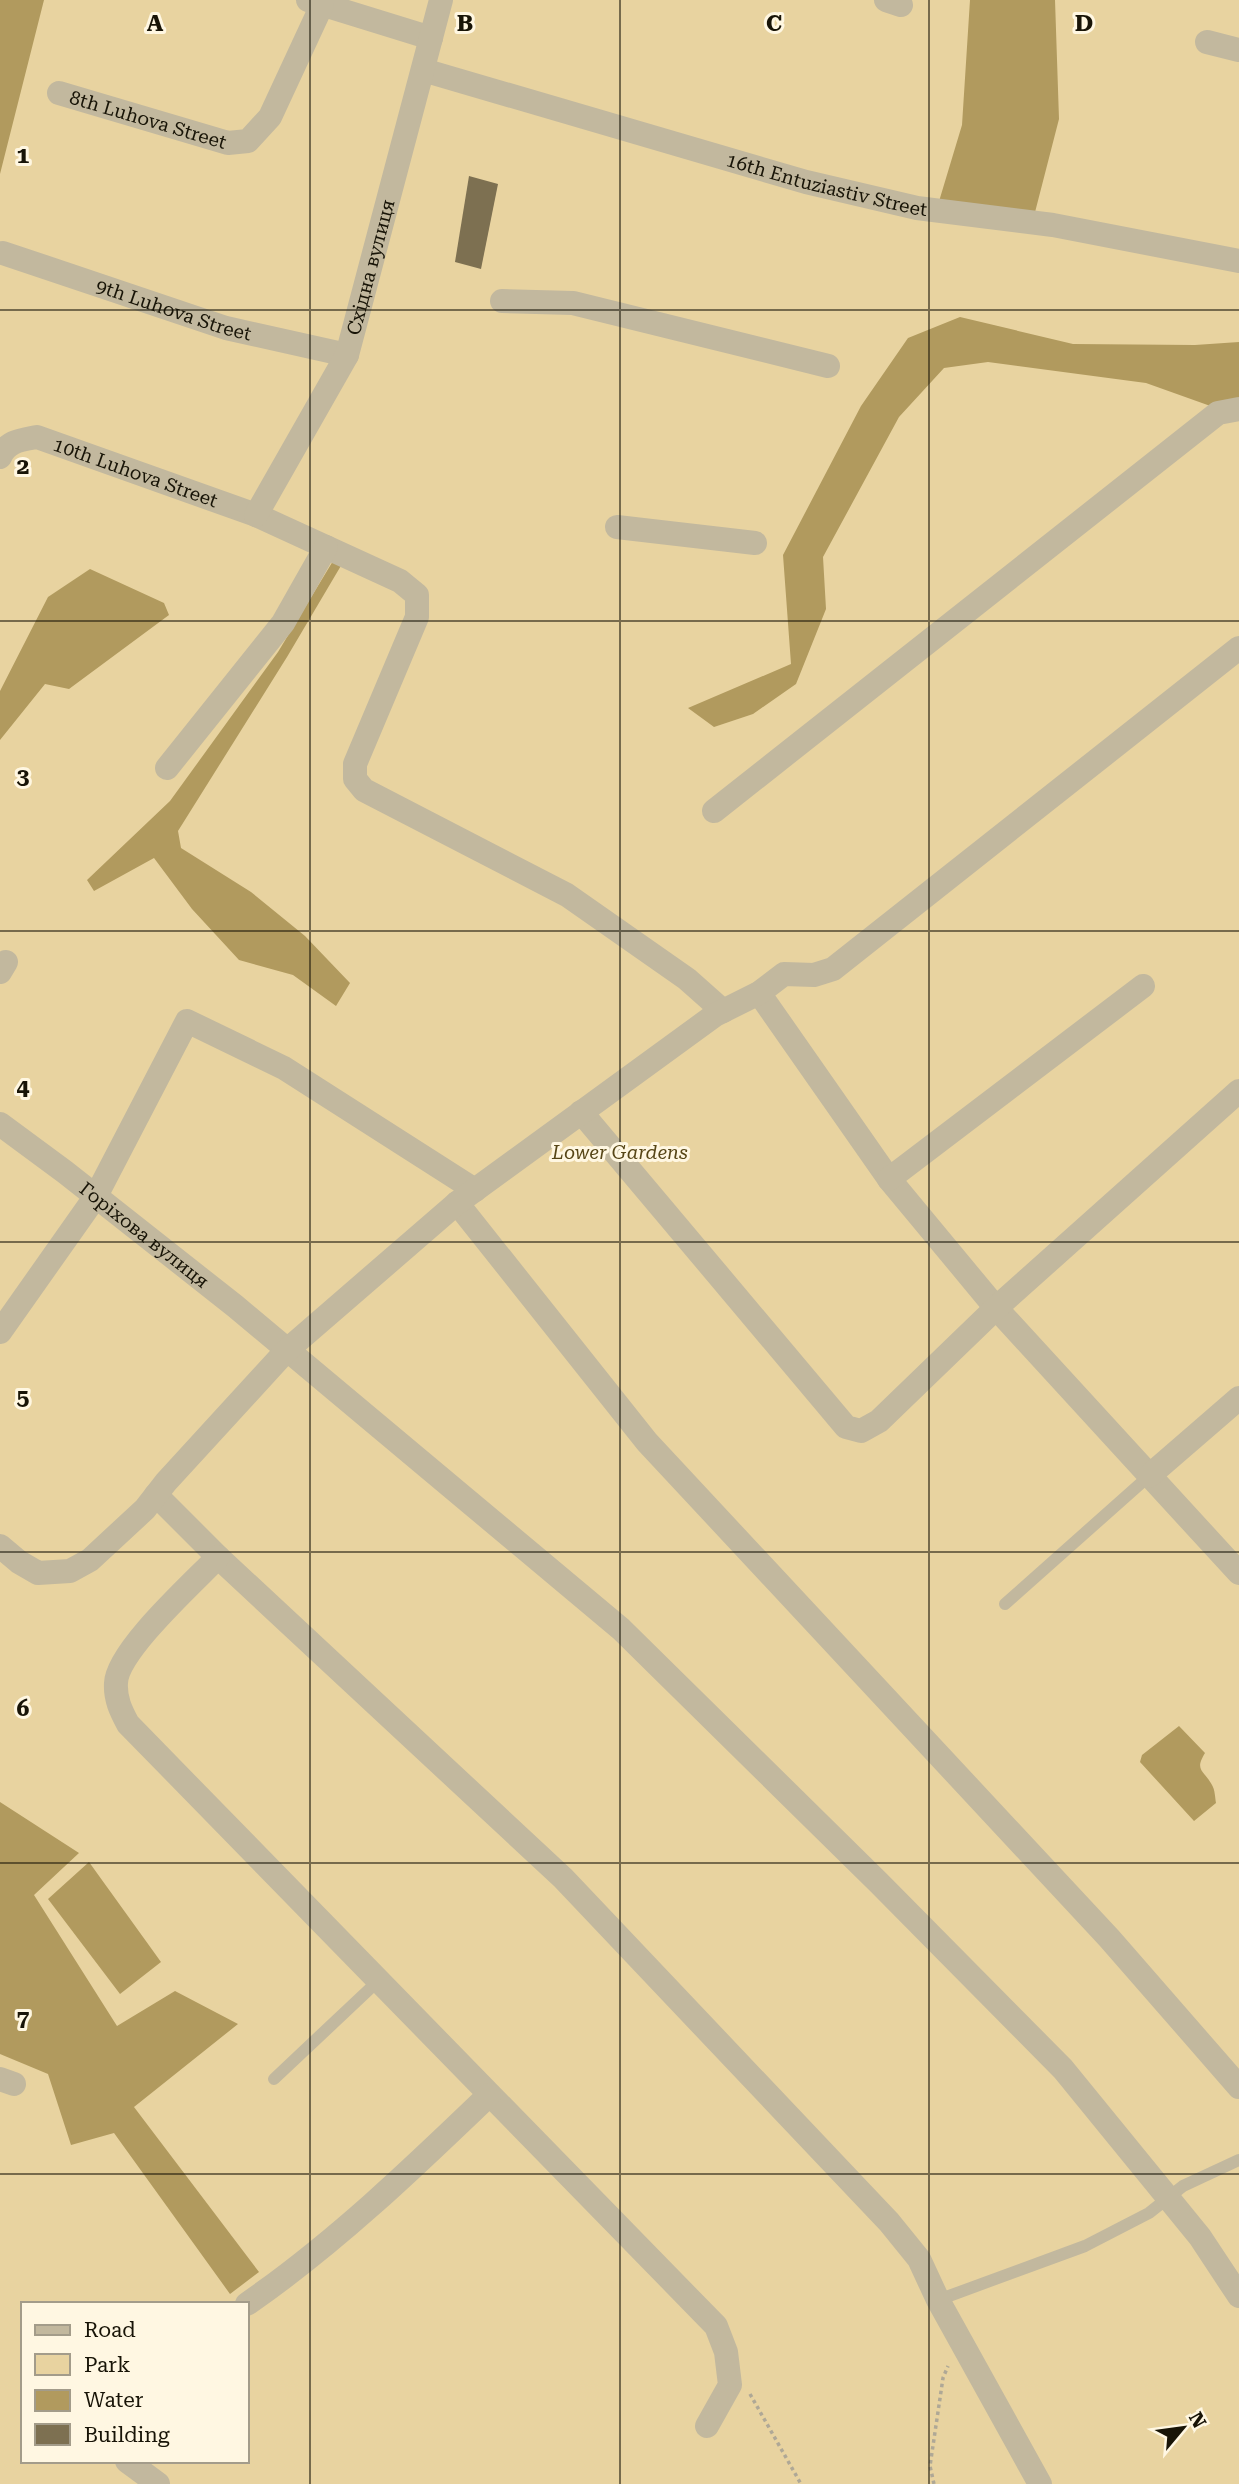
<svg xmlns="http://www.w3.org/2000/svg" width="1239" height="2484" font-family="'Roboto Serif',serif">
<style>
.green{fill:#e8d3a0;fill-rule:evenodd}
.water{fill:#b19a5e}
.building{fill:#7d7051}
.lines{fill:none;stroke-linecap:round;stroke-linejoin:round}
.path{stroke:#afa896;stroke-width:3.5;stroke-dasharray:3.5 3.5;stroke-linecap:butt}
.service{stroke:#c2b89e;stroke-width:12}
.minor{stroke:#c2b89e;stroke-width:24}
.grid{fill:none;stroke:#181407;stroke-width:2;stroke-opacity:0.55}
.labels{text-anchor:middle;stroke-width:6;stroke-linejoin:round;paint-order:stroke}
.street-label{font-size:19px;fill:#181407;stroke:#fff7e2}
.park-label{font-size:19px;font-style:italic;fill:#574617;stroke:#fff7e2}
.grid-label{font-size:23px;text-anchor:middle;font-weight:bold;fill:#181407;stroke:#fff7e2;stroke-width:6;stroke-linejoin:round;paint-order:stroke}
</style>
<rect width="100%" height="100%" fill="#fff7e2"/>
<path class="green" d="M 0,0 L 1239,0 L 1239,2484 L 0,2484 ZM 23,2304 L 247,2304 L 247,2461 L 23,2461 Z"/>
<path class="water" d="M 0,0 L 44,0 L 0,174 Z
M 970,0 L 1055,0 L 1059,119 L 1033,220 L 937,208 L 962,125 Z
M 960,317 L 1073,344 L 1195,345 L 1239,342 L 1239,403 L 1216,408 L 1146,383 L 988,362 L 944,368 L 899,417 L 823,557 L 826,609 L 796,684 L 753,714 L 714,727 L 688,708 L 791,664 L 783,555 L 861,406 L 908,338 Z
M 333,561 L 342,564 L 287,657 L 178,831 L 181,848 L 251,892 L 305,936 L 350,983 L 336,1006 L 293,975 L 239,960 L 192,909 L 154,858 L 94,891 L 87,880 L 170,801 L 278,652 Z
M 90,569 L 164,603 L 169,615 L 69,689 L 45,684 L 0,740 L 0,691 L 48,597 Z
M 1179,1726 L 1205,1753 C 1194,1771 1204,1770 1212,1785 C 1215,1790 1215,1797 1216,1803 L 1194,1821 L 1140,1762 L 1142,1755 Z
M 0,1802 L 79,1853 L 34,1895 L 117,2026 L 175,1991 L 238,2024 L 134,2107 L 259,2272 L 230,2294 L 114,2133 L 71,2145 L 48,2074 L 0,2054 Z
M 89,1862 L 161,1962 L 120,1994 L 48,1899 Z"/>
<path class="building" d="M 469,176 L 498,184 L 481,269 L 455,262 Z"/>
<g class="lines">
<path class="path" d="M 750,2394 L 801,2484
M 934,2484 L 930,2466 L 943,2378 L 948,2366"/>
<path class="service" d="M 1005,1604 L 1149,1476
M 274,2079 L 377,1982
M 938,2300 L 1085,2246 L 1149,2213 L 1183,2186 L 1239,2160"/>
<g class="minor">
<path d="M 308,0 L 431,38"/>
<path d="M 886,0 L 901,5"/>
<path d="M 1207,42 L 1239,50"/>
<path id="s1" d="M 423,70 L 806,182 L 917,208 L 1053,225 L 1239,261"/>
<path id="s2" d="M 59,93 L 228,143 L 248,141 L 270,117 L 322,5"/>
<path id="s3" d="M 3,253 L 226,328 L 347,355"/>
<path d="M 502,301 L 573,303 L 828,366"/>
<path id="s4" d="M 0,457 C 7,441 21,440 37,437 L 256,515 L 400,581 L 417,595 L 417,617 L 355,764 L 355,779 L 364,790 L 567,895 L 687,979 L 723,1011"/>
<path id="s5" d="M 256,515 L 347,355 L 441,0"/>
<path d="M 617,527 L 755,543"/>
<path d="M 167,768 L 283,623 L 326,547"/>
<path d="M 714,811 L 1218,413 L 1239,409"/>
<path d="M 0,972 L 6,962"/>
<path d="M 759,993 L 889,1179 L 996,1308 L 1239,1573"/>
<path d="M 581,1112 L 846,1427 L 861,1431 L 879,1421 L 996,1308 L 1239,1091"/>
<path id="s6" d="M 0,1124 L 65,1172 L 235,1306 L 621,1629 L 879,1883 L 1063,2069 L 1200,2237 L 1239,2296"/>
<path d="M 889,1179 L 1143,986"/>
<path d="M 457,1203 L 647,1442 L 1109,1938 L 1239,2087"/>
<path d="M 0,1332 L 96,1196 L 187,1021 L 284,1068 L 475,1190"/>
<path d="M 1149,1476 L 1239,1398"/>
<path d="M 156,1495 L 218,1557 L 563,1878 L 889,2222 L 919,2259 L 938,2300 L 1040,2484"/>
<path d="M 0,1546 L 19,1562 L 38,1573 L 70,1571 L 90,1560 L 145,1509 L 166,1482 L 286,1351 L 457,1203 L 715,1015 L 759,993 L 784,974 L 814,975 L 833,969 L 1239,648"/>
<path d="M 218,1557 C 194,1582 117,1651 116,1683 C 115,1699 121,1711 128,1724 L 716,2326 L 726,2352 L 730,2385 L 707,2426"/>
<path d="M 0,2079 L 14,2084"/>
<path d="M 247,2304 C 335,2243 412,2169 489,2095"/>
<path d="M 127,2461 L 158,2484"/>
</g>
</g>
<path class="grid" d="M 310,0 L 310,2484M 620,0 L 620,2484M 929,0 L 929,2484M 0,310 L 1239,310M 0,621 L 1239,621M 0,931 L 1239,931M 0,1242 L 1239,1242M 0,1552 L 1239,1552M 0,1863 L 1239,1863M 0,2174 L 1239,2174"/>
<g class="labels">
<g class="street-label">
<text dy="7" stroke="none"><textPath href="#s2" startOffset="93">8th Luhova Street</textPath></text>
<text dy="7" stroke="none"><textPath href="#s1" startOffset="420">16th Entuziastiv Street</textPath></text>
<text dy="7" stroke="none"><textPath href="#s5" startOffset="275">Східна вулиця</textPath></text>
<text dy="7" stroke="none"><textPath href="#s3" startOffset="180">9th Luhova Street</textPath></text>
<text dy="7" stroke="none"><textPath href="#s4" startOffset="149">10th Luhova Street</textPath></text>
<text dy="7" stroke="none"><textPath href="#s6" startOffset="182">Горіхова вулиця</textPath></text>
</g>
<g class="park-label">
<text x="620" y="1159">Lower Gardens</text>
</g>
</g>
<g class="grid-label">
<text x="155" y="31">A</text>
<text x="465" y="31">B</text>
<text x="774" y="31">C</text>
<text x="1084" y="31">D</text>
<text x="23" y="163">1</text>
<text x="23" y="474">2</text>
<text x="23" y="784">3</text>
<text x="23" y="1095">4</text>
<text x="23" y="1405">5</text>
<text x="23" y="1716">6</text>
<text x="23" y="2026">7</text>
</g>
<rect x="21" y="2302" width="228" height="161" fill="#fff7e2" stroke="#a39c8a" stroke-width="2"/>
<rect x="35" y="2325" width="35" height="10" fill="#c2b89e" stroke="#a39c8a" stroke-width="2"/>
<text x="84" y="2337" font-size="21" fill="#181407">Road</text>
<rect x="35" y="2354" width="35" height="21" fill="#e8d3a0" stroke="#a39c8a" stroke-width="2"/>
<text x="84" y="2372" font-size="21" fill="#181407">Park</text>
<rect x="35" y="2390" width="35" height="21" fill="#b19a5e" stroke="#a39c8a" stroke-width="2"/>
<text x="84" y="2407" font-size="21" fill="#181407">Water</text>
<rect x="35" y="2424" width="35" height="21" fill="#7d7051" stroke="#a39c8a" stroke-width="2"/>
<text x="84" y="2442" font-size="21" fill="#181407">Building</text>
<g transform="translate(1183 2428) rotate(61)" stroke="#fff7e2" stroke-width="5" paint-order="stroke">
<path d="M0-5L12 26L0 18L-12 26Z" fill="#181407"/>
<text y="-10" font-size="19" font-weight="bold" text-anchor="middle" fill="#181407">N</text>
</g>
</svg>
